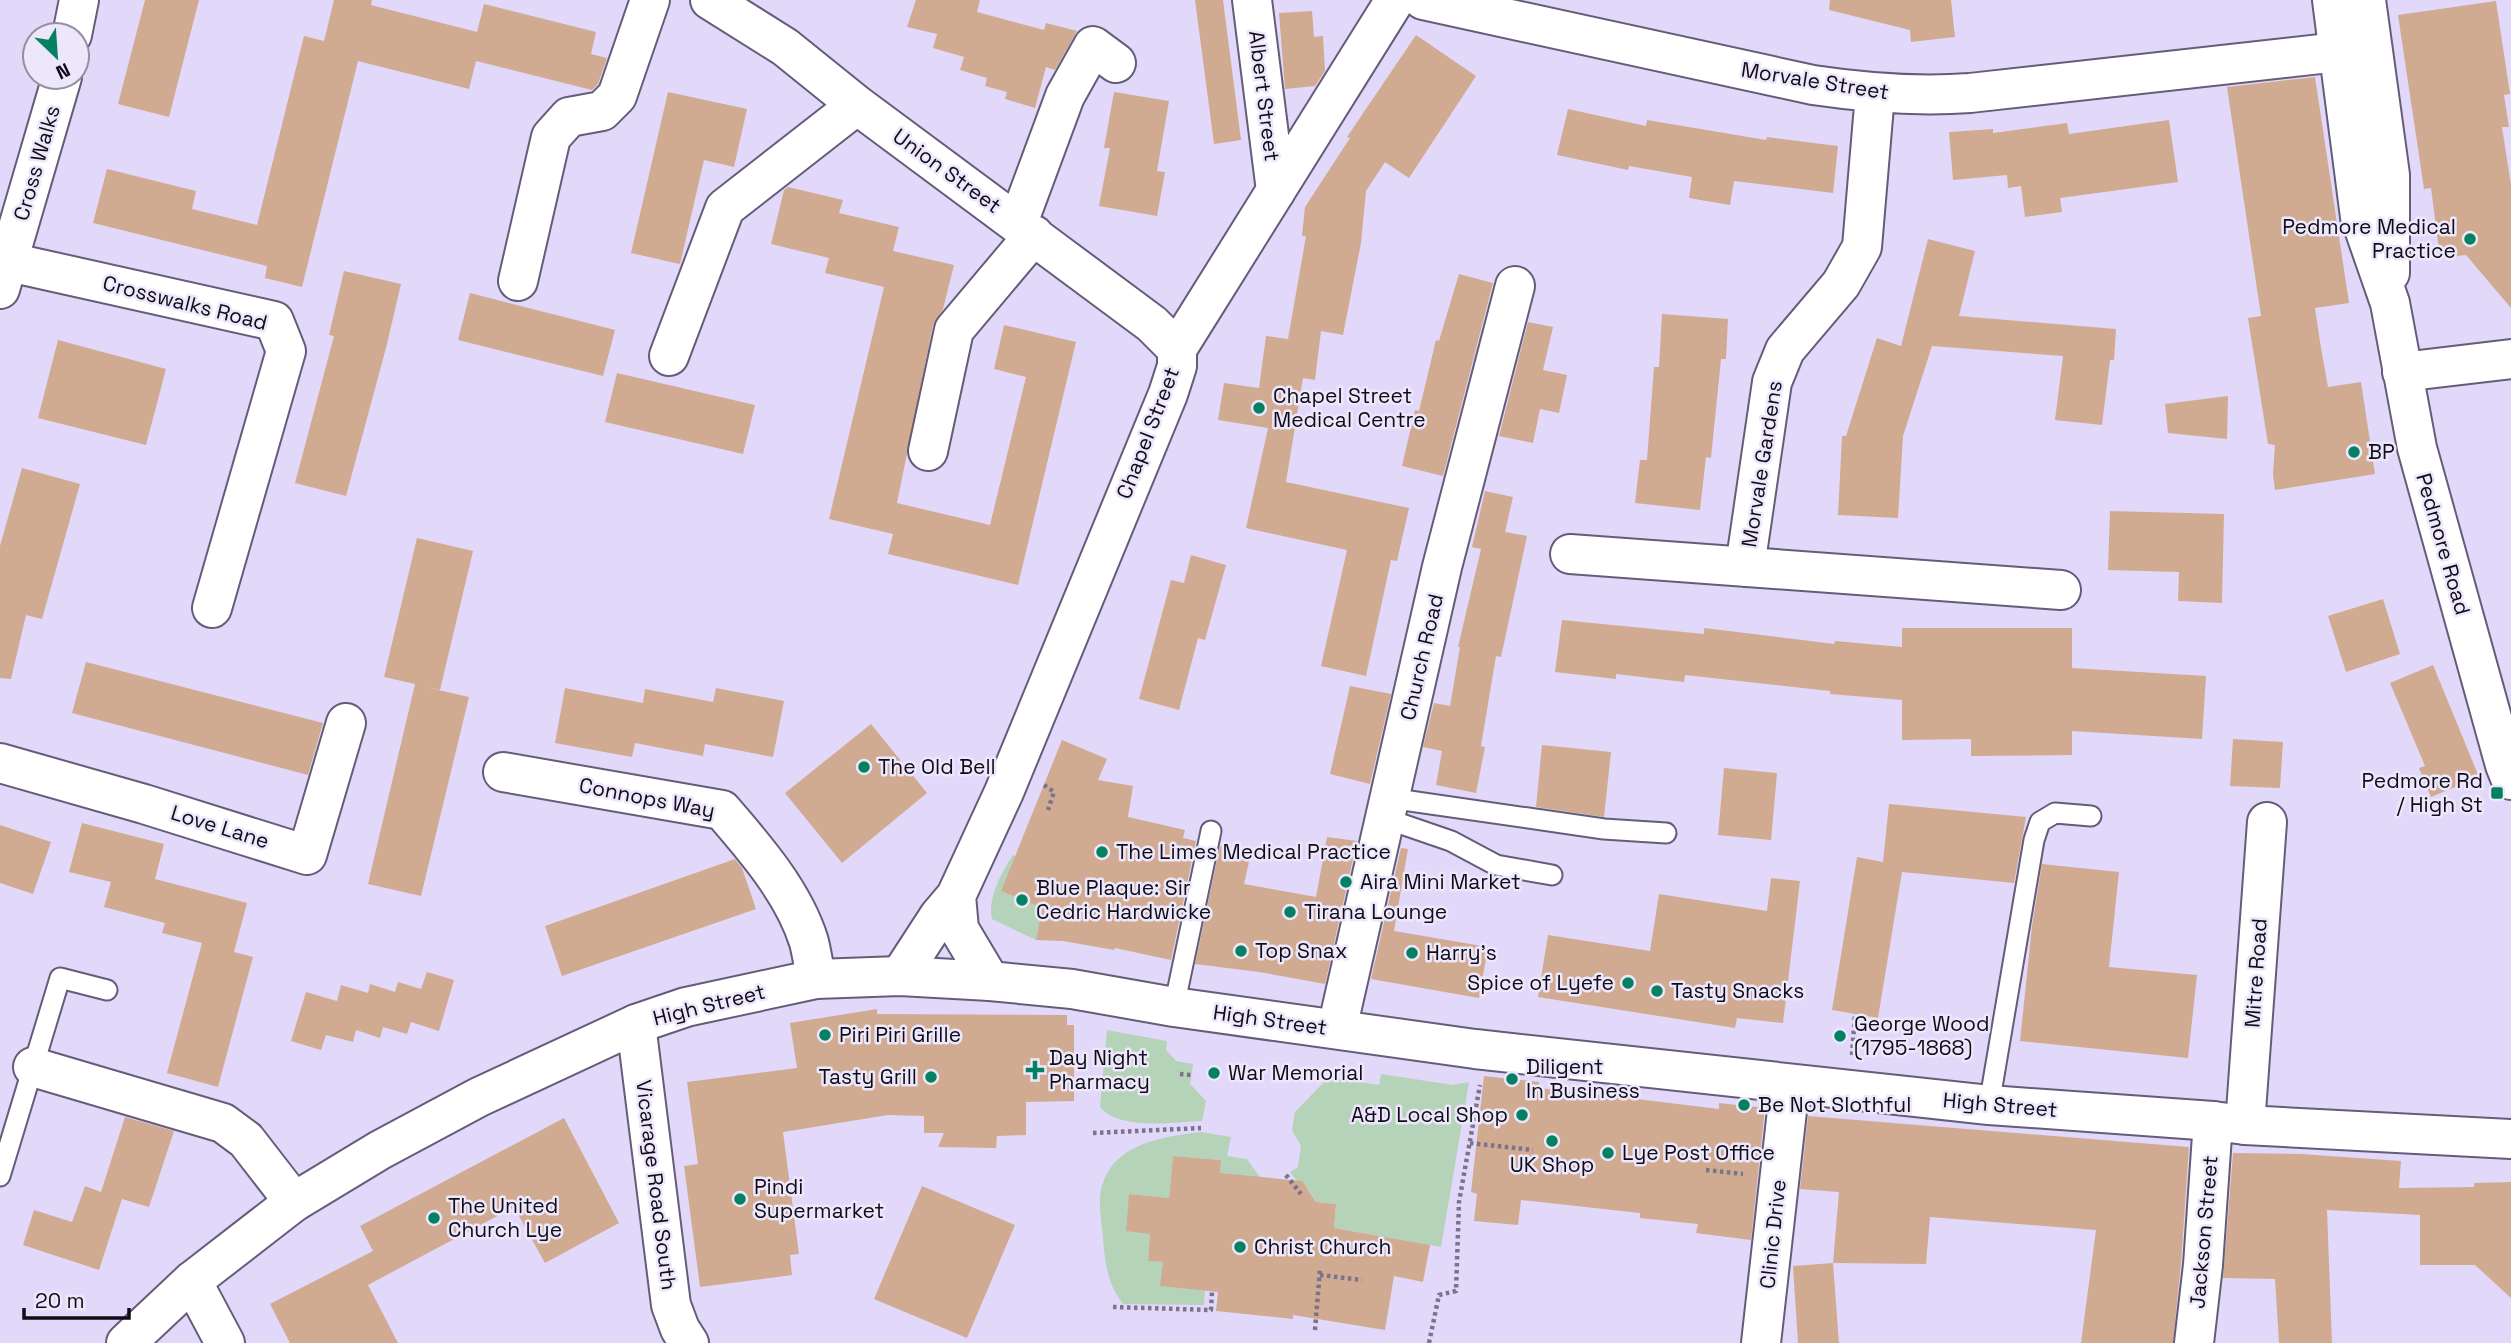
<svg xmlns="http://www.w3.org/2000/svg" width="2511" height="1343" font-family="'Space Grotesk',sans-serif">
<style>
.green{fill:#b5d3b8}
.building{fill:#d1ab91}
.lines{fill:none;stroke-linecap:round;stroke-linejoin:round}
.service-casing{stroke:#655c79;stroke-width:23}
.minor-casing{stroke:#655c79;stroke-width:42}
.tertiary-casing{stroke:#655c79;stroke-width:42}
.trunk-casing{stroke:#655c79;stroke-width:42}
.path{stroke:#7a738a;stroke-width:4.5;stroke-dasharray:3.5 3.5;stroke-linecap:butt}
.service{stroke:#fff;stroke-width:19}
.minor{stroke:#fff;stroke-width:38}
.tertiary{stroke:#fff;stroke-width:38}
.trunk{stroke:#fff;stroke-width:38}
.poi-dot{fill:#058161;stroke:#ede7fc;stroke-width:2.5}
.labels{text-anchor:middle;stroke-width:5;stroke-linejoin:round;paint-order:stroke}
.street-label{font-size:21px;fill:#100c17;stroke:#ede7fc}
.poi-label{font-size:21px;fill:#100c17;stroke:#ede7fc;text-anchor:start}
</style>
<rect width="100%" height="100%" fill="#e2d8fa"/>
<path class="green" d="M 1013,855 L 1016,857 L 1001,891 L 1042,908 L 1036,940 L 992,919 C 987,900 1002,871 1013,855 Z
M 1107,1030 L 1167,1041 L 1166,1050 L 1176,1061 L 1193,1064 L 1190,1084 L 1206,1101 L 1202,1121 C 1173,1122 1121,1131 1100,1107 Z
M 1381,1074 L 1453,1085 L 1469,1082 L 1441,1247 L 1334,1228 L 1336,1204 L 1316,1202 L 1308,1189 L 1305,1192 L 1290,1172 L 1298,1167 L 1301,1146 L 1292,1130 L 1295,1112 L 1329,1077 L 1379,1085 Z
M 1201,1132 L 1231,1137 L 1227,1156 L 1247,1159 L 1260,1177 L 1218,1192 L 1221,1160 L 1173,1156 L 1169,1198 L 1130,1194 L 1150,1234 L 1148,1261 L 1163,1262 L 1161,1286 L 1205,1290 L 1204,1305 L 1123,1304 C 1107,1283 1105,1263 1103,1238 C 1102,1223 1098,1205 1101,1190 C 1112,1143 1162,1137 1201,1132 Z"/>
<path class="building" d="M 145,0 L 199,0 L 169,117 L 118,104 Z
M 334,0 L 372,0 L 371,5 L 477,32 L 484,4 L 596,32 L 591,54 L 607,58 L 598,84 L 592,90 L 476,61 L 469,89 L 358,61 L 302,287 L 265,278 L 267,266 L 93,223 L 107,169 L 196,191 L 192,209 L 257,225 L 304,36 L 324,41 Z
M 916,0 L 980,0 L 977,12 L 1044,30 L 1046,23 L 1077,31 L 1055,70 L 1046,67 L 1035,108 L 1005,99 L 1007,92 L 985,86 L 987,78 L 960,70 L 964,57 L 933,48 L 937,34 L 907,27 Z
M 1195,0 L 1223,0 L 1241,140 L 1214,144 Z
M 1830,0 L 1951,0 L 1955,37 L 1911,42 L 1910,30 L 1829,10 Z
M 2496,1 L 2510,94 L 2504,95 L 2509,127 L 2502,127 L 2511,185 L 2511,308 L 2466,255 L 2440,258 L 2431,188 L 2424,189 L 2398,15 Z
M 1312,11 L 1314,37 L 1323,36 L 1325,71 L 1315,86 L 1285,89 L 1279,13 Z
M 1416,35 L 1476,76 L 1409,178 L 1385,162 L 1366,191 L 1361,243 L 1343,335 L 1321,331 L 1315,380 L 1303,378 L 1286,482 L 1409,508 L 1397,561 L 1391,560 L 1366,676 L 1321,666 L 1347,550 L 1246,528 L 1268,428 L 1218,420 L 1224,383 L 1259,388 L 1266,336 L 1288,339 L 1306,236 L 1302,236 L 1305,207 L 1350,138 L 1347,137 Z
M 2315,77 L 2349,303 L 2315,308 L 2320,342 L 2328,387 L 2361,382 L 2375,474 L 2275,490 L 2273,474 L 2275,445 L 2268,444 L 2248,318 L 2261,316 L 2227,87 Z
M 668,92 L 747,109 L 734,167 L 704,160 L 680,264 L 631,253 Z
M 1114,92 L 1169,101 L 1157,171 L 1165,172 L 1157,216 L 1099,206 L 1110,148 L 1104,148 Z
M 1568,109 L 1646,126 L 1647,120 L 1766,140 L 1767,137 L 1838,146 L 1833,193 L 1734,181 L 1730,205 L 1689,198 L 1692,177 L 1629,166 L 1628,170 L 1557,155 Z
M 2169,120 L 2178,182 L 2060,198 L 2062,212 L 2025,217 L 2021,186 L 2008,188 L 2007,175 L 1953,180 L 1949,132 L 1993,129 L 1993,133 L 2067,123 L 2069,134 Z
M 788,187 L 843,200 L 839,213 L 899,227 L 893,251 L 954,265 L 943,309 L 933,325 L 897,503 L 990,525 L 1026,377 L 994,369 L 1004,325 L 1076,342 L 1018,585 L 888,554 L 893,534 L 829,519 L 884,287 L 825,273 L 829,258 L 771,244 L 784,190 Z
M 1928,239 L 1975,251 L 1959,316 L 2116,329 L 2114,360 L 2110,360 L 2102,425 L 2055,420 L 2063,356 L 1932,346 L 1903,436 L 1898,518 L 1838,515 L 1842,436 L 1846,436 L 1877,338 L 1901,346 Z
M 344,271 L 401,284 L 386,348 L 346,496 L 295,483 L 334,336 L 329,335 Z
M 1459,274 L 1493,283 L 1443,476 L 1402,466 L 1415,410 L 1419,411 L 1436,340 L 1439,341 Z
M 470,293 L 615,330 L 603,376 L 458,340 Z
M 1662,314 L 1728,319 L 1726,359 L 1721,359 L 1711,458 L 1706,457 L 1700,510 L 1635,503 L 1640,460 L 1647,460 L 1654,367 L 1659,367 Z
M 1528,322 L 1553,327 L 1543,370 L 1567,375 L 1559,413 L 1540,409 L 1533,443 L 1499,436 Z
M 58,340 L 166,369 L 146,445 L 38,418 Z
M 617,373 L 755,405 L 743,454 L 605,422 Z
M 2228,396 L 2227,439 L 2168,433 L 2165,404 Z
M 22,468 L 80,484 L 42,619 L 26,615 L 11,679 L 0,678 L 0,546 Z
M 1485,491 L 1513,497 L 1505,532 L 1527,536 L 1501,657 L 1496,656 L 1481,746 L 1485,747 L 1476,793 L 1436,785 L 1442,751 L 1423,747 L 1434,703 L 1450,706 L 1460,647 L 1458,647 L 1481,549 L 1472,547 Z
M 2110,511 L 2224,514 L 2222,603 L 2178,601 L 2179,572 L 2108,570 Z
M 417,538 L 473,551 L 440,690 L 425,687 L 469,697 L 421,896 L 368,884 L 415,684 L 384,677 Z
M 1191,555 L 1226,565 L 1205,640 L 1198,638 L 1179,710 L 1139,699 L 1171,580 L 1184,583 Z
M 2383,599 L 2400,654 L 2346,672 L 2328,616 Z
M 1562,620 L 1704,634 L 1704,628 L 1834,644 L 1835,641 L 1902,647 L 1902,628 L 2072,628 L 2072,668 L 2206,676 L 2202,739 L 2072,731 L 2072,755 L 1971,756 L 1971,739 L 1902,740 L 1902,700 L 1830,694 L 1830,691 L 1685,675 L 1684,682 L 1616,674 L 1616,679 L 1555,672 Z
M 86,662 L 323,723 L 308,775 L 72,713 Z
M 2433,665 L 2479,777 L 2431,797 L 2419,768 L 2425,766 L 2390,683 Z
M 1350,686 L 1391,694 L 1370,784 L 1330,774 Z
M 565,688 L 643,703 L 645,689 L 713,702 L 716,688 L 784,701 L 773,757 L 705,744 L 703,756 L 635,743 L 632,757 L 555,743 Z
M 871,724 L 927,793 L 842,863 L 785,793 Z
M 2233,739 L 2283,742 L 2280,788 L 2230,786 Z
M 1062,740 L 1107,759 L 1098,780 L 1133,786 L 1128,817 L 1185,830 L 1183,838 L 1196,841 L 1171,960 L 1115,948 L 1114,950 L 1063,941 L 1036,940 L 1042,908 L 1001,891 Z
M 1542,745 L 1611,752 L 1604,817 L 1536,807 Z
M 1724,768 L 1777,773 L 1771,840 L 1718,835 Z
M 1889,804 L 2026,817 L 2014,883 L 1902,872 L 1878,1018 L 1832,1010 L 1857,857 L 1883,862 Z
M 82,823 L 164,844 L 155,879 L 247,903 L 234,952 L 253,957 L 218,1087 L 167,1073 L 202,943 L 162,933 L 165,923 L 104,907 L 111,882 L 69,872 Z
M 0,825 L 51,842 L 33,894 L 0,883 Z
M 1327,837 L 1357,841 L 1325,984 L 1259,972 L 1195,964 L 1220,846 L 1251,853 L 1244,884 L 1316,897 Z
M 1401,848 L 1408,849 L 1394,931 L 1488,947 L 1479,998 L 1371,979 Z
M 735,859 L 742,868 L 756,909 L 562,976 L 545,926 Z
M 2042,864 L 2119,872 L 2109,967 L 2197,975 L 2188,1058 L 2020,1041 L 2032,926 Z
M 1771,878 L 1800,881 L 1783,1023 L 1737,1018 L 1735,1028 L 1538,997 L 1548,935 L 1650,951 L 1659,894 L 1767,911 Z
M 427,972 L 454,980 L 439,1031 L 411,1022 L 407,1034 L 383,1027 L 380,1038 L 356,1030 L 353,1042 L 326,1035 L 321,1050 L 291,1041 L 306,992 L 337,1001 L 341,985 L 368,993 L 370,984 L 395,992 L 398,982 L 421,989 Z
M 877,1009 L 877,1014 L 1067,1015 L 1067,1025 L 1074,1025 L 1074,1101 L 1026,1102 L 1026,1135 L 997,1136 L 996,1148 L 938,1147 L 944,1133 L 924,1133 L 924,1116 L 888,1115 L 783,1132 L 799,1254 L 790,1255 L 792,1275 L 700,1287 L 684,1166 L 698,1164 L 687,1082 L 797,1068 L 790,1023 Z
M 1484,1076 L 1539,1082 L 1539,1088 L 1645,1100 L 1719,1109 L 1719,1103 L 1765,1108 L 1751,1240 L 1696,1233 L 1698,1224 L 1640,1218 L 1640,1213 L 1521,1200 L 1518,1225 L 1474,1221 L 1477,1194 L 1471,1192 Z
M 1808,1116 L 2189,1147 L 2181,1263 L 2173,1343 L 2081,1343 L 2096,1230 L 1930,1217 L 1926,1264 L 1833,1263 L 1839,1192 L 1800,1189 Z
M 125,1117 L 174,1131 L 149,1207 L 122,1199 L 99,1270 L 23,1245 L 34,1210 L 72,1222 L 85,1186 L 101,1192 Z
M 564,1118 L 619,1223 L 545,1263 L 514,1207 L 368,1285 L 398,1343 L 290,1343 L 270,1304 L 373,1251 L 360,1226 Z
M 2233,1153 L 2301,1154 L 2401,1161 L 2399,1188 L 2474,1187 L 2474,1183 L 2511,1182 L 2511,1298 L 2475,1265 L 2420,1265 L 2420,1215 L 2327,1210 L 2332,1343 L 2279,1343 L 2275,1279 L 2223,1278 Z
M 1173,1156 L 1221,1160 L 1220,1173 L 1302,1181 L 1316,1202 L 1336,1204 L 1334,1228 L 1430,1245 L 1423,1282 L 1394,1276 L 1385,1330 L 1293,1315 L 1293,1319 L 1216,1311 L 1218,1292 L 1160,1286 L 1163,1262 L 1148,1261 L 1150,1234 L 1126,1231 L 1129,1194 L 1169,1198 Z
M 922,1186 L 1015,1225 L 967,1338 L 874,1299 Z
M 1833,1263 L 1839,1343 L 1798,1343 L 1793,1266 Z"/>
<g class="lines">
<g class="service-casing">
<path id="service" d="M 1389,798 L 1604,829 L 1666,833
M 1384,818 L 1451,841 L 1496,865 L 1552,875
M 1174,1007 L 1211,831
M 1989,1105 L 2034,840 L 2040,822 L 2055,813 L 2091,816
M 0,1176 L 60,978 L 107,990"/>
</g>
<g class="minor-casing">
<path id="minor" d="M 710,0 L 785,47 L 857,105 L 1152,324 L 1177,349
M 1252,0 L 1276,191
M 1423,0 L 1813,85 C 1867,93 1916,97 1970,93 L 2338,52 L 2363,54 L 2368,59
M 72,35 L 79,0
M 1018,223 L 1065,96 L 1093,46 L 1116,63
M 9,262 L 274,321 L 286,351 L 212,608
M 518,281 L 551,137 L 569,117 L 602,111 L 617,96 L 650,0
M 0,289 L 62,77
M 669,356 L 725,208 L 857,105
M 2402,372 L 2511,359
M 928,451 L 954,330 L 1034,235
M 1570,554 L 2061,590
M 1745,567 L 1772,382 L 1785,350 L 1841,284 L 1862,247 L 1875,94
M 0,763 L 144,804 L 307,855 L 346,723
M 503,772 L 722,810 C 755,848 794,893 809,942 C 812,954 814,967 816,979
M 956,896 L 959,929 L 990,981
M 900,976 L 939,916 L 956,896 L 1004,792 L 1168,394 L 1177,366 L 1177,349 L 1395,0
M 1337,1029 L 1442,567 L 1515,286
M 33,1067 L 223,1123 L 246,1140 L 294,1202
M 2245,1125 L 2267,822
M 192,1281 L 225,1343
M 1761,1343 L 1790,1084
M 2194,1343 L 2203,1265 L 2213,1121"/>
</g>
<g class="tertiary-casing">
<path id="tertiary" d="M 636,1024 L 671,1305 L 680,1329 L 689,1343"/>
</g>
<g class="trunk-casing">
<path id="trunk" d="M 2332,0 L 2360,217 L 2390,303 L 2417,448 L 2505,765 L 2511,780
M 2366,0 L 2390,175 L 2390,273
M 126,1343 L 192,1281 L 294,1202 L 380,1150 L 479,1097 L 636,1024 L 686,1007 L 816,979 L 900,976 L 990,981 L 1072,989 L 1174,1007 L 1475,1049 L 1989,1105 L 2213,1121 L 2245,1125 L 2511,1139"/>
</g>
<path class="path" d="M 1044,785 L 1054,792 L 1048,810
M 1852,1055 L 1855,1014
M 1180,1074 L 1191,1075
M 1093,1133 L 1201,1128
M 1470,1143 L 1533,1150
M 1706,1170 L 1743,1174
M 1286,1175 L 1301,1194
M 1320,1275 L 1362,1280
M 1113,1307 L 1211,1310 L 1212,1291
M 1315,1330 L 1320,1269
M 1429,1343 L 1439,1295 L 1456,1291 L 1459,1202 L 1480,1085"/>
<use href="#service" class="service"/>
<use href="#minor" class="minor"/>
<use href="#tertiary" class="tertiary"/>
<use href="#trunk" class="trunk"/>
</g>
<g class="poi-dot">
<circle cx="2470" cy="239" r="7"/>
<circle cx="1259" cy="408" r="7"/>
<circle cx="2354" cy="452" r="7"/>
<circle cx="864" cy="767" r="7"/>
<rect x="2490" y="786" width="14" height="14" rx="3.5"/>
<circle cx="1102" cy="852" r="7"/>
<circle cx="1346" cy="882" r="7"/>
<circle cx="1022" cy="900" r="7"/>
<circle cx="1290" cy="912" r="7"/>
<circle cx="1241" cy="951" r="7"/>
<circle cx="1412" cy="953" r="7"/>
<circle cx="1628" cy="983" r="7"/>
<circle cx="1657" cy="991" r="7"/>
<circle cx="825" cy="1035" r="7"/>
<circle cx="1840" cy="1036" r="7"/>
<path d="M1031.5 1059.5h7v7h7v7h-7v7h-7v-7h-7v-7h7z"/>
<circle cx="1214" cy="1073" r="7"/>
<circle cx="931" cy="1077" r="7"/>
<circle cx="1512" cy="1079" r="7"/>
<circle cx="1744" cy="1105" r="7"/>
<circle cx="1522" cy="1115" r="7"/>
<circle cx="1552" cy="1141" r="7"/>
<circle cx="1608" cy="1153" r="7"/>
<circle cx="740" cy="1199" r="7"/>
<circle cx="434" cy="1218" r="7"/>
<circle cx="1240" cy="1247" r="7"/>
</g>
<g class="labels">
<g class="street-label">
<text transform="translate(1815 81) rotate(9)" y="7">Morvale Street</text>
<text transform="translate(1264 96) rotate(83)" y="7">Albert Street</text>
<text transform="translate(37 163) rotate(-74)" y="7">Cross Walks</text>
<text transform="translate(947 171) rotate(36)" y="7">Union Street</text>
<text transform="translate(185 303) rotate(14)" y="7">Crosswalks Road</text>
<text transform="translate(1148 433) rotate(-69)" y="7">Chapel Street</text>
<text transform="translate(1762 464) rotate(-81)" y="7">Morvale Gardens</text>
<text transform="translate(2443 544) rotate(74)" y="7">Pedmore Road</text>
<text transform="translate(1422 657) rotate(-77)" y="7">Church Road</text>
<text transform="translate(647 798) rotate(11)" y="7">Connops Way</text>
<text transform="translate(220 827) rotate(17)" y="7">Love Lane</text>
<text transform="translate(2256 973) rotate(-86)" y="7">Mitre Road</text>
<text transform="translate(709 1005) rotate(-14)" y="7">High Street</text>
<text transform="translate(1270 1020) rotate(8)" y="7">High Street</text>
<text transform="translate(2000 1105) rotate(5)" y="7">High Street</text>
<text transform="translate(656 1185) rotate(83)" y="7">Vicarage Road South</text>
<text transform="translate(2204 1232) rotate(-85)" y="7">Jackson Street</text>
<text transform="translate(1773 1234) rotate(-84)" y="7">Clinic Drive</text>
</g>
<g class="poi-label">
<text x="2456" y="234" text-anchor="end">Pedmore Medical<tspan x="2456" dy="24">Practice</tspan></text>
<text x="1273" y="403">Chapel Street<tspan x="1273" dy="24">Medical Centre</tspan></text>
<text x="2368" y="459">BP</text>
<text x="878" y="774">The Old Bell</text>
<text x="2483" y="788" text-anchor="end">Pedmore Rd<tspan x="2483" dy="24">/ High St</tspan></text>
<text x="1116" y="859">The Limes Medical Practice</text>
<text x="1360" y="889">Aira Mini Market</text>
<text x="1036" y="895">Blue Plaque: Sir<tspan x="1036" dy="24">Cedric Hardwicke</tspan></text>
<text x="1304" y="919">Tirana Lounge</text>
<text x="1255" y="958">Top Snax</text>
<text x="1426" y="960">Harry's</text>
<text x="1614" y="990" text-anchor="end">Spice of Lyefe</text>
<text x="1671" y="998">Tasty Snacks</text>
<text x="1854" y="1031">George Wood<tspan x="1854" dy="24">(1795-1868)</tspan></text>
<text x="839" y="1042">Piri Piri Grille</text>
<text x="1049" y="1065">Day Night<tspan x="1049" dy="24">Pharmacy</tspan></text>
<text x="1526" y="1074">Diligent<tspan x="1526" dy="24">In Business</tspan></text>
<text x="1228" y="1080">War Memorial</text>
<text x="917" y="1084" text-anchor="end">Tasty Grill</text>
<text x="1758" y="1112">Be Not Slothful</text>
<text x="1508" y="1122" text-anchor="end">A&amp;D Local Shop</text>
<text x="1622" y="1160">Lye Post Office</text>
<text x="1552" y="1172" text-anchor="middle">UK Shop</text>
<text x="754" y="1194">Pindi<tspan x="754" dy="24">Supermarket</tspan></text>
<text x="448" y="1213">The United<tspan x="448" dy="24">Church Lye</tspan></text>
<text x="1254" y="1254">Christ Church</text>
</g>
</g>
<g transform="translate(56 56) rotate(155)"><circle r="33" fill="#ede7fc" stroke="#958fa0" stroke-width="2"/>
<path d="M0-5L12 26L0 18L-12 26Z" fill="#058161"/>
<text y="-10" font-size="19" font-weight="bold" text-anchor="middle" fill="#100c17">N</text>
</g>
<path d="M24 1308v10h105v-10" fill="none" stroke="#100c17" stroke-width="3.5"/>
<text x="35" y="1308" font-size="21" fill="#100c17" stroke="#ede7fc" stroke-width="5" paint-order="stroke">20 m</text>
</svg>
